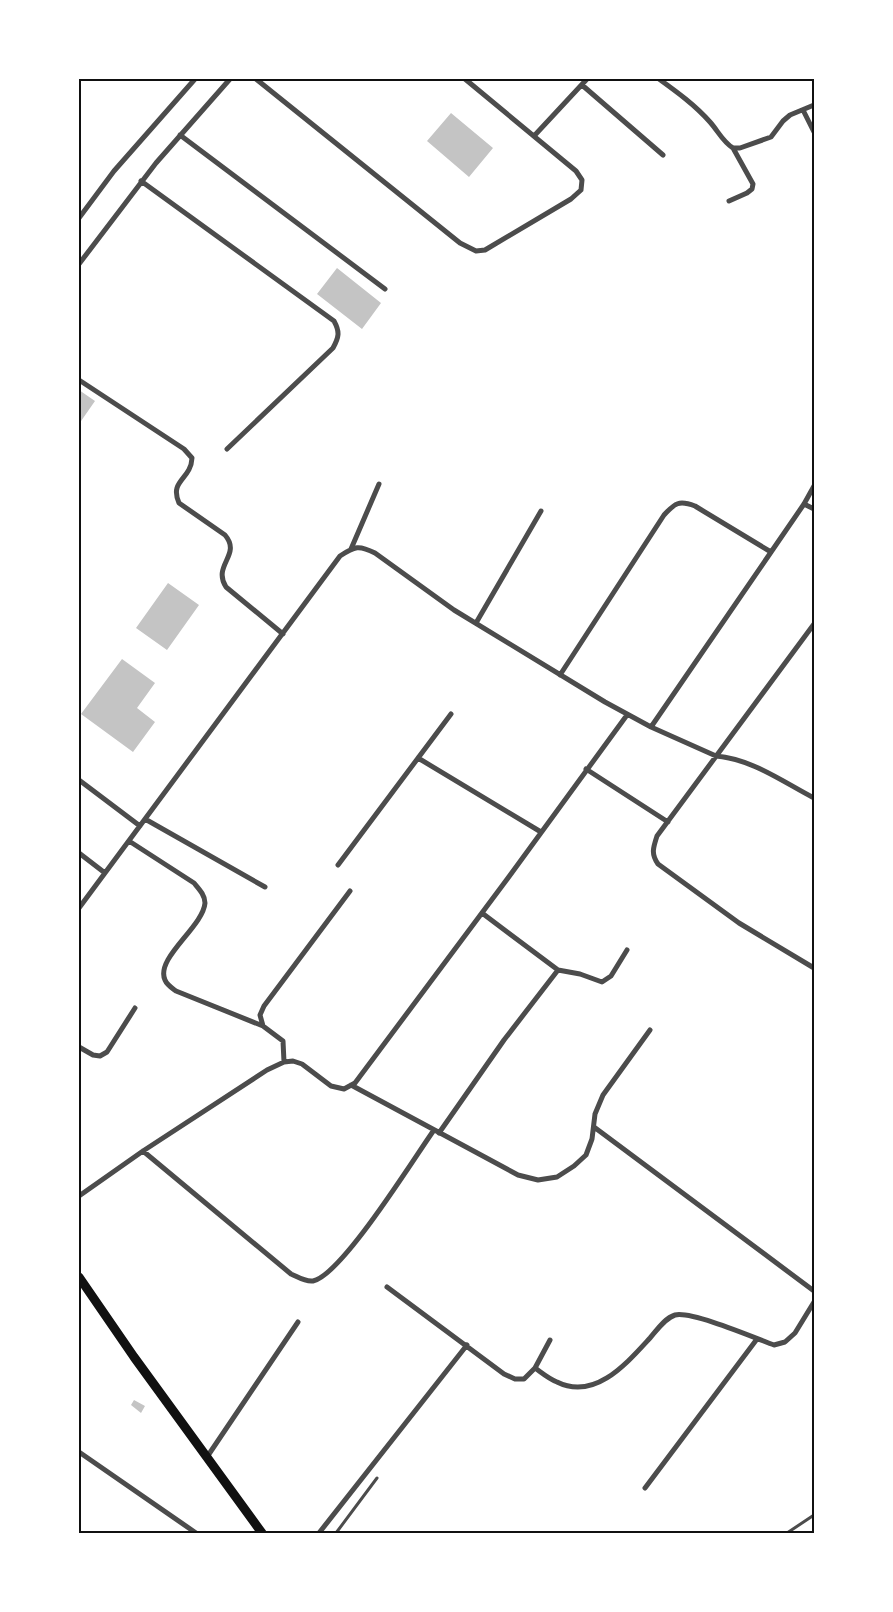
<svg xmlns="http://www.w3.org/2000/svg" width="893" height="1612" font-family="'Exo 2',sans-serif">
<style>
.building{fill:#c4c4c4}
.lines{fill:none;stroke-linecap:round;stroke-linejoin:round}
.service{stroke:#4c4c4c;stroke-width:3}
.minor{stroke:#4c4c4c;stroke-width:5}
.secondary{stroke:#111;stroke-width:9}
.neatline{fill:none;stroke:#111;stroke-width:2}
</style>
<rect width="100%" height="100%" fill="#fff"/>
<path class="building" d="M 451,113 L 493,148 L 469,177 L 427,141 Z
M 337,268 L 381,303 L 362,329 L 317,294 Z
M 79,390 L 95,401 L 79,424 Z
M 168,583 L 199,605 L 167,650 L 136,628 Z
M 122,659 L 155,683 L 137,708 L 155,722 L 133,752 L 81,714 Z
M 134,1400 L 145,1406 L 141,1413 L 131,1405 Z"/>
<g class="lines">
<path class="service" d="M 336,1533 L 377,1478
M 787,1533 L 814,1515"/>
<path class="minor" d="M 256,79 L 460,243 L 476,251 L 485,250 L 571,199 L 581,190 L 582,180 L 576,171 L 465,79
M 659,79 C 677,92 695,105 710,122 C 718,131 723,142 733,148 L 753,184 L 752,189 L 747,193 L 729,201
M 582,85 L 663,155
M 803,110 L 814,132
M 180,135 L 385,289
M 534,136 L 587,79
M 733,148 L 740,148 L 771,137 L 783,121 L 790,115 L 814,105
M 141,181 L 334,321 C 340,332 339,337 333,348 L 227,449
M 79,218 L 114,171 L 195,79
M 79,264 L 156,163 L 230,79
M 79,380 L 184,449 L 192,458 C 191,480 169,480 179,503 L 225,535 C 242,555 212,565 226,587 L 283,634
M 804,504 L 814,509
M 351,549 L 379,484
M 476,623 L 541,511
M 814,624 L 657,836 C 653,848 651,854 658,864 L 739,923 L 814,968
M 560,675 L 664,515 C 675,503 679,500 695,506 L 771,552
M 651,727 L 804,504 L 814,486
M 418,758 L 541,832
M 586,769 L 668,822
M 79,780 L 140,826
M 145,819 L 265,887
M 129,841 L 194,883 C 199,889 205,895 205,903 C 203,927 155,958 165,980 C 167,985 172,988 176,991 L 263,1026
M 79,853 L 105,873
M 338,865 L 451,714
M 79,908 L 340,556 C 355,546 359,545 375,553 L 454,610 L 605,702 L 651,727 L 716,756 C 752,759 783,782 814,798
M 558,970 L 580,974 L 602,982 L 611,976 L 627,950
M 79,1047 L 93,1055 L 100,1056 L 107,1052 L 135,1008
M 284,1062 L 283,1041 L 263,1026 L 260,1015 L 264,1006 L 350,891
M 351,1085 L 518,1175 L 538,1180 L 557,1177 L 574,1166 L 586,1155 L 592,1139 L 595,1114 L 603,1095 L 650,1030
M 594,1127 L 814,1291
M 439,1133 L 504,1040 L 558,970 L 482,913
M 143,1151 L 291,1274 C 298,1277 305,1282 313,1281 C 342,1275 414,1158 434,1130
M 79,1196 L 143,1151 L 267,1070 L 284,1062 L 293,1061 L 302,1064 L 331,1086 L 344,1089 L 355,1083 L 505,882 L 627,715
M 387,1287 L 504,1374 L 515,1379 L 524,1379 L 535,1368 L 550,1340
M 535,1368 C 542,1373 549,1379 557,1382 C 595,1401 627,1363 650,1338 C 657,1330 665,1318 675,1315 C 692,1311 755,1338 774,1345 L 785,1342 L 795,1333 L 814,1302
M 79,1452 L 196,1533
M 207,1457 L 298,1322
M 645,1488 L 757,1339
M 319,1533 L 467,1345"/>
<path class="secondary" d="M 79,1277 L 134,1357 L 262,1533"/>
</g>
<rect width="893" height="1612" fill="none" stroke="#ffffff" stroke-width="160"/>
<rect x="80" y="80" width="733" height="1452" class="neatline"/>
</svg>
